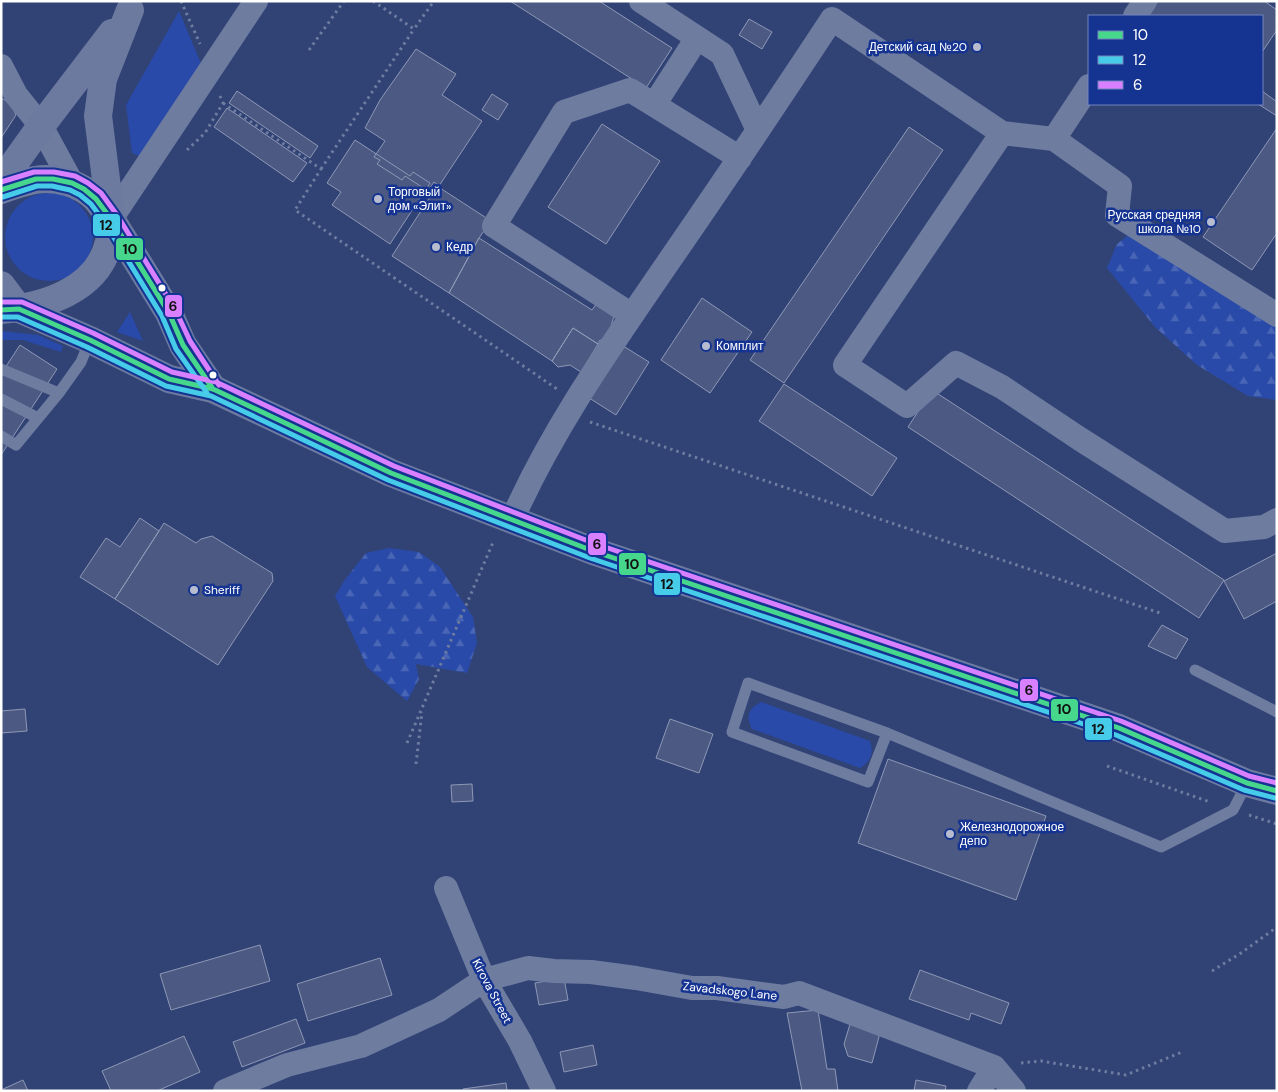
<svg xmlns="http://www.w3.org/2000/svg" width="1278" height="1092" font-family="'DM Sans',sans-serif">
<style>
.grass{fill:#294aa8}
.forest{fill:url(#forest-firs)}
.building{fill:#4c5a83;stroke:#8e98b6}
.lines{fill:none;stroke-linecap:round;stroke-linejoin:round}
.path{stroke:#6e7ca0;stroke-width:3;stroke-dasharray:2.5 4;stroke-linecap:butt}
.service{stroke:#6e7ca0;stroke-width:11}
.minor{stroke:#6e7ca0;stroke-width:24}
.primary{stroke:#6d7aa0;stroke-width:28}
.trunk{stroke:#6e7ba0;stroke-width:28}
.bus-1-casing{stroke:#153391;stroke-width:9}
.bus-2-casing{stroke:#153391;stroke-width:9}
.bus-3-casing{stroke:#153391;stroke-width:9}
.bus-1{stroke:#46d78d;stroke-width:5}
.bus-2{stroke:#46cce9;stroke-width:5}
.bus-3{stroke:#d880ff;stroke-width:5}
.poi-dot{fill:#b7bdcf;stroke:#153391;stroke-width:2}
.bus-dot{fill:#fff;stroke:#153391;stroke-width:2}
.labels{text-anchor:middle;stroke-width:5;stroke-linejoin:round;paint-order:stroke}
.poi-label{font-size:12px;fill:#fff;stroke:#153391;text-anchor:start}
.street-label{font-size:12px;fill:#fff;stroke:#153391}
.line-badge{stroke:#153391;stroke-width:2}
.pale-badge-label{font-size:14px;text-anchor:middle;font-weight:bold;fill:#111}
</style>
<defs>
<pattern id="forest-firs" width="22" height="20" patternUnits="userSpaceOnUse" patternTransform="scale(1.25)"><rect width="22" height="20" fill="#294aa8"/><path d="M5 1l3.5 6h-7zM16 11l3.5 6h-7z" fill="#4965b5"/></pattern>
</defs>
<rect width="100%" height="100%" fill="#314275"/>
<path class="grass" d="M 179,11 L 203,68 L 143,158 L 132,153 L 126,105 Z
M5 237a44 44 0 1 1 88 0a44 44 0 1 1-88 0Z
M 130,312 L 143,341 L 117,332 Z
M 1,331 L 38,335 L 63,346 L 61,352 L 23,340 L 1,340 Z
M 761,702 L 870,741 C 874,754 871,761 860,768 L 752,729 C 745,716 749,708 761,702 Z"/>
<path class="forest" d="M 1135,230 L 1277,319 L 1277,400 L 1248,396 L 1197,365 L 1155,327 L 1107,268 L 1117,244 Z
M 389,548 L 419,552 L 440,567 L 473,617 L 477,643 L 467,673 L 416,664 L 419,679 L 407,701 L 367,667 L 335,596 L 344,581 L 366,553 Z"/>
<path class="building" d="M 510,1 L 599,1 L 672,48 L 646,88 Z
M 1158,1 L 1264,1 L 1277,10 L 1277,30 L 1262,52 L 1262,16 L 1148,16 Z
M 749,19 L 772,32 L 762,49 L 739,35 Z
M 416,49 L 456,74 L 442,95 L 482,121 L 439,186 L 434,182 L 428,191 L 405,176 L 402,180 L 377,164 L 380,160 L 374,157 L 385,141 L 365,128 L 380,100 Z
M 237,91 L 318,146 L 310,158 L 229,103 Z
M 1262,91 L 1277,102 L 1277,116 L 1258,104 L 1262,104 Z
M 492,94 L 508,104 L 498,120 L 482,110 Z
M 1,98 L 11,103 L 16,115 L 1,138 Z
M 227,108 L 307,163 L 293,182 L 214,127 Z
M 602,124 L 660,161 L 606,244 L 548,207 Z
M 909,127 L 943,150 L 784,383 L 750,360 Z
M 1277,128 L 1277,233 L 1252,270 L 1203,237 Z
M 355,140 L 410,176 L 413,172 L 430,183 L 390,244 L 332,205 L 341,192 L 327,183 Z
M 437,186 L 491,221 L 479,238 L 449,293 L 392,256 Z
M 479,238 L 592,310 L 599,300 L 614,316 L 606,343 L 600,340 L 598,344 L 573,328 L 552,361 L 449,293 Z
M 702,298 L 752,332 L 710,393 L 661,360 Z
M 573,328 L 598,344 L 581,372 L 570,365 L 558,367 L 552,361 Z
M 620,344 L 649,362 L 616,415 L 586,396 Z
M 20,345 L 57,369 L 1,455 L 1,374 Z
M 784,384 L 897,458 L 872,496 L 759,421 Z
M 932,390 L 1224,580 L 1199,618 L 908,427 Z
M 140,518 L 159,531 L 115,599 L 80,577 L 106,538 L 120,547 Z
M 164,523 L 196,543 L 201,539 L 212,536 L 272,573 L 273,581 L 218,665 L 115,599 Z
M 1277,553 L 1277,601 L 1244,619 L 1224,581 Z
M 1162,625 L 1188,639 L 1176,659 L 1148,646 Z
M 25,709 L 27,731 L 1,733 L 1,711 Z
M 670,719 L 713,734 L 699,773 L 656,758 Z
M 888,759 L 1046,816 L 1016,900 L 858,843 Z
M 472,784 L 473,801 L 452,802 L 451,785 Z
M 260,945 L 270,981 L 171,1010 L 160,974 Z
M 380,958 L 392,995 L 308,1021 L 297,984 Z
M 920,970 L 1009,1003 L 1001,1024 L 971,1013 L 969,1020 L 909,999 Z
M 564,978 L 568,1000 L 539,1005 L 535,983 Z
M 818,1010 L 827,1069 L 835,1069 L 838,1091 L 802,1091 L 787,1013 Z
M 296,1019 L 305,1043 L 242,1067 L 233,1042 Z
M 850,1024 L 880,1033 L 872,1063 L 848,1056 L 844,1044 Z
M 184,1036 L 200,1072 L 157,1091 L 111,1091 L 102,1071 Z
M 593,1045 L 597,1065 L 564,1072 L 560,1052 Z
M 23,1080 L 28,1091 L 1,1091 L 1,1090 Z
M 916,1080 L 946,1086 L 945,1091 L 914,1091 Z
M 506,1083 L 507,1091 L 463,1091 L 463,1089 Z"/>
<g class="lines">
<path class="path" d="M 181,1 L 200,44
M 373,1 L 414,29 L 434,1
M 309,50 L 344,1
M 223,103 L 321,169 L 295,210 L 557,389
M 187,150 L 205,133 L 223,103 L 220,96
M 321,169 L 414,29
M 590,422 L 1163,614
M 407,743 L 494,540
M 416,764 L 422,712
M 1107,766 L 1210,802
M 1249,815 L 1277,824
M 1212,971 L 1241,953 L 1277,927
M 1021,1063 L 1041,1061 L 1126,1075 L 1182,1052"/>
<path class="service" d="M 1,369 L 59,393
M 1,399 L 38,418
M 1,436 L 16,445 L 59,393 L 81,362 L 90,340
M 1195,670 L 1277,712
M 887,733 L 868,782 L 732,732 L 748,683 L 887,733 L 1161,847 L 1233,810 L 1247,783"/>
<path class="minor" d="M 641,1 L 722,54 L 758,130
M 1135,16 L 1145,1
M 1,66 L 16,95 L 41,126 L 72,183
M 654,105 L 697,38
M 1002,133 L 1054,139 L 1120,186 L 1117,215 L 1277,315
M 1054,139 L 1089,86
M 111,219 L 256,1
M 632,315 L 494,226 L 564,112 L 630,90 L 740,158
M 512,520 C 552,429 611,346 667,264 C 723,183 778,101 832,19 L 1002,133 L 845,365 L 907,406 L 956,363 L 1002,387 L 1080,439 L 1225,531 L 1264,527 L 1277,520
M 446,888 L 484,980 L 520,1041 L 544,1091
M 225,1091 L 287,1065 L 361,1046 L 439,1010 L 484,980 L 528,968 L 554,971 L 591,972 L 636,978 L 692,988 L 717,988 L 784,997 L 799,993 L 994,1067 L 1014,1091
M 979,1091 L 994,1067"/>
<path class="primary" d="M 130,10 L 103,79 L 98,116 L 111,219 L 169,313 L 183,345 L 213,389
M 1,182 L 41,126 L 112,33
M 19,309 L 90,340 L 169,379 L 213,389 L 391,473 L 593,551 L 1119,728 L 1247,783 L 1277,791"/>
<path class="trunk" d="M 1,190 C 12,186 24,182 35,180 C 56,176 82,184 97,200 C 102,206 106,212 111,219 C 110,226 111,235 109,242 C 98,290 44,307 1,310
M 1,285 L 19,309"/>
<g class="bus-1-casing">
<path id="bus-1" d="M 1,190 L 36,179 L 53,179 L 72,183 L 84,189 L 96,199 L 111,219 L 169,313 L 183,345 L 213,389
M 1,310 L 19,309 L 90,340 L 169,379 L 213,389 L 391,473 L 593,551 L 1119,728 L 1247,783 L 1277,791"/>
</g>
<g class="bus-2-casing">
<path id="bus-2" d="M 3,197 L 37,186 L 52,186 L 70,190 L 80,195 L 91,204 L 105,223 L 162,316 L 176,349 L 207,393
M 1,317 L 18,317 L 87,347 L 166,386 L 211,396 L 388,480 L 590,558 L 1116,735 L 1244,790 L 1275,798"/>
</g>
<g class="bus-3-casing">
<path id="bus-3" d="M 1,182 L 34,172 L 54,172 L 75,176 L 88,183 L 101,193 L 117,215 L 175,309 L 190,341 L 219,385
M 1,302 L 22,302 L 93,333 L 172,372 L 216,382 L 394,466 L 596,544 L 1121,721 L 1249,776 L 1277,783"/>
</g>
<use href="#bus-1" class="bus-1"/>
<use href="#bus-2" class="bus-2"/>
<use href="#bus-3" class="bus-3"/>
</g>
<g class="poi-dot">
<circle cx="977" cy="47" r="5"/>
<circle cx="378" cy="199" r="5"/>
<circle cx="1211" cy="222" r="5"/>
<circle cx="436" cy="247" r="5"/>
<circle cx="706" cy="346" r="5"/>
<circle cx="194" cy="590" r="5"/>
<circle cx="950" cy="834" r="5"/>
</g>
<g class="bus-dot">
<circle cx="162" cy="288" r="4.5"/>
<circle cx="213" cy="375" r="4.5"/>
</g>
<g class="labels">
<g class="poi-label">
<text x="967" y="51" text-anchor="end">Детский сад №20</text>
<text x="388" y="196">Торговый<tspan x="388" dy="14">дом «Элит»</tspan></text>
<text x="1201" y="219" text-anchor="end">Русская средняя<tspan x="1201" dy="14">школа №10</tspan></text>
<text x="446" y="251">Кедр</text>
<text x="716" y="350">Комплит</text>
<text x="204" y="594">Sheriff</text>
<text x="960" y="831">Железнодорожное<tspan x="960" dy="14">депо</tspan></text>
</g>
<g class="street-label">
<text transform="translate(492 991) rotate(62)" y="4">Kirova Street</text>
<text transform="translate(730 991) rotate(6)" y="4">Zavadskogo Lane</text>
</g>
</g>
<g class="line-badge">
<rect x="92" y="213" width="29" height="24" rx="5" fill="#46cce9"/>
<rect x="115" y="237" width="29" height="24" rx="5" fill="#46d78d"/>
<rect x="164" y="294" width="19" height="24" rx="5" fill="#d880ff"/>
<rect x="587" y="532" width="20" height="24" rx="5" fill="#d880ff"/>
<rect x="618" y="552" width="29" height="24" rx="5" fill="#46d78d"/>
<rect x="653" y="572" width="28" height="24" rx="5" fill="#46cce9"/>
<rect x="1019" y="678" width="20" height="24" rx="5" fill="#d880ff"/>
<rect x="1050" y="698" width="29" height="24" rx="5" fill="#46d78d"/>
<rect x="1084" y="717" width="29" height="24" rx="5" fill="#46cce9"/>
</g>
<g class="pale-badge-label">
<text x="106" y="230">12</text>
<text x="130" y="254">10</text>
<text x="173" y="311">6</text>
<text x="597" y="549">6</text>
<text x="632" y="569">10</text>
<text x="667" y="589">12</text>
<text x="1029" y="695">6</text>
<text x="1064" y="714">10</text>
<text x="1098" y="734">12</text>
</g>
<rect width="1278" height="1092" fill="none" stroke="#ffffff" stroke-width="5"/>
<rect x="1088" y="15" width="175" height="90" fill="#153391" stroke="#7385bd"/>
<rect x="1098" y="31" width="25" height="8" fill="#46d78d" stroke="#7385bd"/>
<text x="1133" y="40" font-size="15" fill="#ffffff">10</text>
<rect x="1098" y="56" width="25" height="8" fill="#46cce9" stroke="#7385bd"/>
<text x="1133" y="65" font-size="15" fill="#ffffff">12</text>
<rect x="1098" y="81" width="25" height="8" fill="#d880ff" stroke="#7385bd"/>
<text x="1133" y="90" font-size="15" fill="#ffffff">6</text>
</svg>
